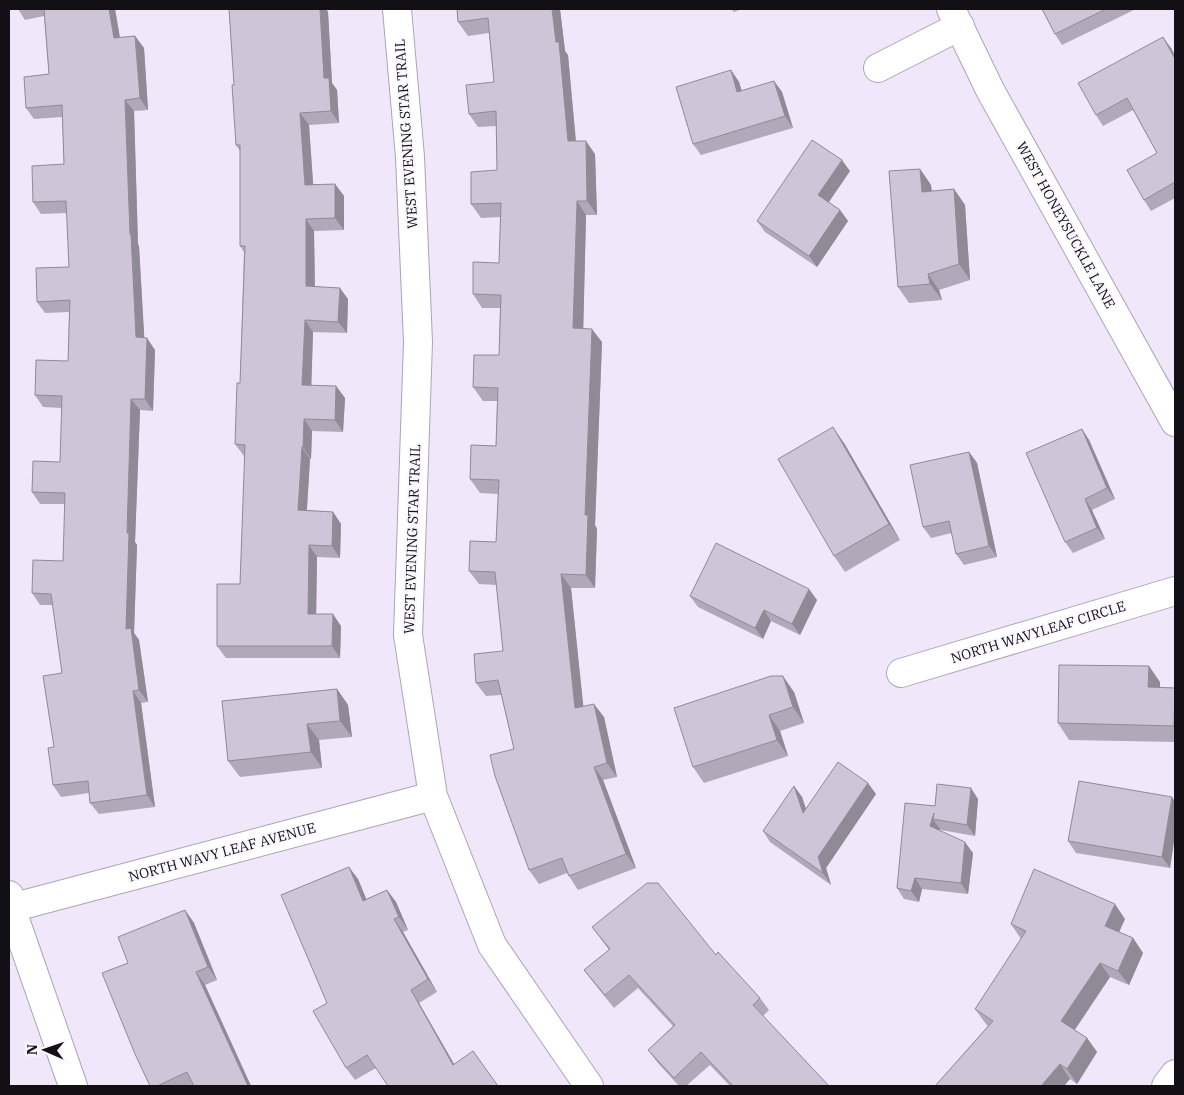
<svg xmlns="http://www.w3.org/2000/svg" width="1184" height="1095" font-family="'IBM Plex Serif',serif">
<style>
.lines{fill:none;stroke-linecap:round;stroke-linejoin:round}
.minor-casing{stroke:#aca4b6;stroke-width:30}
.minor{stroke:#fff;stroke-width:28}
.wall{fill:#b1a9ba}
.shaded-wall{fill:#908a97}
.building{fill:#cec5d8;stroke:#908a97}
.labels{text-anchor:middle;stroke-width:4;stroke-linejoin:round;paint-order:stroke}
.street-label{font-size:14px;fill:#120f15;stroke:#faf7fe}
</style>
<rect width="100%" height="100%" fill="#f0e7fa"/>
<g class="lines">
<g class="minor-casing">
<path id="minor" d="M 397,9 L 410,157 L 418,342 L 408,635 L 433,796 L 492,945 L 589,1086
M 951,9 L 990,90 L 1175,422
M 878,68 L 960,26
M 901,673 L 1175,591
M 9,895 L 11,908 L 73,1086
M 11,908 L 433,796
M 1166,1086 L 1175,1074"/>
</g>
<use href="#minor" class="minor"/>
</g>
<path class="wall" d="M 18,9 L 115,9 L 120,38 L 135,36 L 144,48 L 148,110 L 134,111 L 138,244 L 139,246 L 144,338 L 155,350 L 153,411 L 140,410 L 135,542 L 137,545 L 134,633 L 139,640 L 148,702 L 141,703 L 155,807 L 99,814 L 90,803 L 89,793 L 61,797 L 53,785 L 54,747 L 62,673 L 53,605 L 40,605 L 32,593 L 63,561 L 65,504 L 40,504 L 32,492 L 60,462 L 62,408 L 43,407 L 35,395 L 68,361 L 69,312 L 45,313 L 37,302 L 69,267 L 67,213 L 41,214 L 33,202 L 64,164 L 62,117 L 34,119 L 26,108 L 49,74 L 44,16 L 25,20 Z
M 229,9 L 326,9 L 328,12 L 332,83 L 337,90 L 339,123 L 309,125 L 313,184 L 335,184 L 344,196 L 344,230 L 314,231 L 315,287 L 348,299 L 347,333 L 313,332 L 311,386 L 336,386 L 345,398 L 343,432 L 312,431 L 311,459 L 310,459 L 307,510 L 333,512 L 341,524 L 340,558 L 317,557 L 316,614 L 341,626 L 340,658 L 226,658 L 217,646 L 240,584 L 245,456 L 244,456 L 235,444 L 240,383 L 244,252 L 240,246 L 240,151 L 236,145 L 234,85 Z
M 457,9 L 560,9 L 565,51 L 568,55 L 576,141 L 595,154 L 597,215 L 586,215 L 583,328 L 602,342 L 595,525 L 597,529 L 595,588 L 571,588 L 583,706 L 604,717 L 617,777 L 603,780 L 636,868 L 578,890 L 569,876 L 567,873 L 539,884 L 529,870 L 514,749 L 501,695 L 486,696 L 476,683 L 503,651 L 497,585 L 479,584 L 469,571 L 496,542 L 498,494 L 480,493 L 470,479 L 496,446 L 497,401 L 483,401 L 473,387 L 499,355 L 500,308 L 482,308 L 473,294 L 499,263 L 501,217 L 481,218 L 471,204 L 497,170 L 496,126 L 478,127 L 469,114 L 494,82 L 489,33 L 468,36 L 458,22 Z
M 731,9 L 742,9 L 734,12 Z
M 1042,9 L 1136,9 L 1062,45 L 1055,34 Z
M 1171,48 L 1175,56 L 1175,198 L 1151,211 L 1144,200 L 1157,153 L 1133,110 L 1103,126 L 1096,115 Z
M 731,70 L 739,82 L 742,91 L 774,81 L 782,92 L 793,128 L 701,155 L 693,144 Z
M 920,169 L 931,185 L 932,191 L 954,189 L 965,205 L 970,280 L 939,290 L 942,300 L 909,303 L 898,287 Z
M 850,171 L 829,202 L 840,210 L 848,221 L 817,267 L 765,232 L 757,221 Z
M 1082,429 L 1089,440 L 1115,499 L 1092,510 L 1105,539 L 1073,553 L 1065,542 Z
M 844,443 L 900,540 L 845,572 L 834,556 Z
M 969,452 L 977,463 L 997,557 L 964,565 L 956,554 L 952,533 L 931,538 L 923,527 Z
M 690,596 L 817,600 L 800,635 L 771,621 L 763,639 L 698,607 Z
M 1160,682 L 1160,687 L 1175,688 L 1175,742 L 1069,740 L 1058,723 Z
M 337,689 L 348,705 L 352,737 L 319,740 L 322,768 L 240,777 L 228,761 Z
M 794,692 L 804,723 L 780,731 L 788,756 L 704,783 L 693,767 Z
M 794,786 L 802,797 L 806,809 L 876,794 L 826,868 L 831,885 L 770,842 L 763,831 Z
M 1172,797 L 1175,802 L 1175,835 L 1170,868 L 1076,853 L 1068,841 Z
M 978,799 L 975,836 L 941,830 L 940,829 L 940,831 L 973,853 L 968,894 L 922,889 L 919,902 L 904,899 L 897,888 L 935,806 Z
M 358,879 L 366,899 L 387,890 L 396,902 L 408,930 L 403,932 L 437,992 L 419,1003 L 454,1064 L 498,1086 L 376,1068 L 355,1080 L 346,1068 L 327,1003 Z
M 185,910 L 194,923 L 217,980 L 205,985 L 251,1086 L 150,1086 L 128,963 Z
M 1125,919 L 1119,932 L 1133,938 L 1143,953 L 1129,985 L 1110,977 L 1075,1030 L 1087,1038 L 1097,1052 L 1077,1084 L 1070,1079 L 1064,1086 L 935,1086 L 988,1026 L 986,1024 L 975,1009 L 1021,939 L 1011,924 Z
M 592,927 L 716,955 L 760,998 L 769,1010 L 763,1016 L 829,1086 L 730,1086 L 710,1065 L 686,1086 L 679,1086 L 657,1062 L 648,1050 L 673,1026 L 638,988 L 614,1008 L 593,982 L 584,970 L 609,950 Z"/>
<path class="shaded-wall" d="M 109,9 L 115,9 L 122,50 L 114,38 Z
M 320,9 L 326,9 L 328,12 L 332,83 L 337,90 L 339,123 L 331,111 L 324,78 Z
M 552,9 L 560,9 L 565,51 L 568,55 L 577,155 L 568,141 Z
M 135,36 L 144,48 L 148,110 L 140,98 Z
M 1163,37 L 1171,48 L 1175,56 L 1175,59 Z
M 731,70 L 739,82 L 745,103 L 737,92 Z
M 774,81 L 782,92 L 793,128 L 785,116 Z
M 125,100 L 134,111 L 138,244 L 139,246 L 145,349 L 136,337 L 130,234 Z
M 300,113 L 309,125 L 314,196 L 305,185 Z
M 586,141 L 595,154 L 597,215 L 587,201 Z
M 842,160 L 850,171 L 826,206 L 818,195 Z
M 920,169 L 931,185 L 933,208 L 922,192 Z
M 335,184 L 344,196 L 344,230 L 335,218 Z
M 954,189 L 965,205 L 970,280 L 959,264 Z
M 577,201 L 586,215 L 583,342 L 573,328 Z
M 840,210 L 848,221 L 817,267 L 809,256 Z
M 306,219 L 314,231 L 315,298 L 306,286 Z
M 928,274 L 939,290 L 942,300 L 930,284 Z
M 340,288 L 348,299 L 347,333 L 338,322 Z
M 305,320 L 313,332 L 311,397 L 302,385 Z
M 592,329 L 602,342 L 595,525 L 597,529 L 595,588 L 586,575 L 585,515 Z
M 147,338 L 155,350 L 153,411 L 145,399 Z
M 336,386 L 345,398 L 343,432 L 335,420 Z
M 131,399 L 140,410 L 135,542 L 137,545 L 134,633 L 139,640 L 148,702 L 139,690 L 126,629 L 127,533 Z
M 304,419 L 312,431 L 311,459 L 303,447 Z
M 833,427 L 844,443 L 900,540 L 889,524 Z
M 1082,429 L 1089,440 L 1115,499 L 1107,488 Z
M 302,447 L 310,459 L 306,522 L 298,510 Z
M 969,452 L 977,463 L 997,557 L 989,546 Z
M 1085,499 L 1092,510 L 1105,539 L 1097,528 Z
M 333,512 L 341,524 L 340,558 L 332,546 Z
M 309,545 L 317,557 L 316,626 L 308,614 Z
M 561,574 L 571,588 L 585,722 L 575,708 Z
M 809,589 L 817,600 L 800,635 L 792,624 Z
M 764,610 L 771,621 L 763,639 L 755,628 Z
M 333,614 L 341,626 L 340,658 L 332,646 Z
M 1149,666 L 1160,682 L 1160,703 L 1148,687 Z
M 783,676 L 794,692 L 804,723 L 793,707 Z
M 337,689 L 348,705 L 352,737 L 340,721 Z
M 133,691 L 141,703 L 155,807 L 147,795 Z
M 594,704 L 604,717 L 617,777 L 607,763 Z
M 769,715 L 780,731 L 788,756 L 777,740 Z
M 307,724 L 319,740 L 322,768 L 311,752 Z
M 594,767 L 603,780 L 636,868 L 626,854 Z
M 868,783 L 876,794 L 826,868 L 831,885 L 823,873 L 818,857 Z
M 794,786 L 802,797 L 811,825 L 803,813 Z
M 971,788 L 978,799 L 975,836 L 967,825 Z
M 1172,797 L 1175,802 L 1175,835 L 1170,868 L 1162,857 Z
M 934,813 L 933,819 L 940,829 L 938,838 L 930,826 Z
M 965,842 L 973,853 L 968,894 L 961,883 Z
M 349,867 L 358,879 L 372,913 L 363,901 Z
M 915,878 L 922,889 L 919,902 L 911,891 Z
M 387,890 L 396,902 L 408,930 L 399,917 Z
M 1115,904 L 1125,919 L 1115,941 L 1105,926 Z
M 185,910 L 194,923 L 217,980 L 208,967 Z
M 394,919 L 403,932 L 437,992 L 428,979 Z
M 1133,938 L 1143,953 L 1129,985 L 1118,971 Z
M 1100,963 L 1110,977 L 1071,1035 L 1061,1021 Z
M 196,972 L 205,985 L 251,1086 L 248,1086 Z
M 411,990 L 419,1003 L 462,1078 L 453,1065 Z
M 1087,1038 L 1097,1052 L 1077,1084 L 1067,1069 Z
M 1060,1064 L 1070,1079 L 1064,1086 L 1041,1086 Z"/>
<path class="building" d="M 44,9 L 109,9 L 114,38 L 135,36 L 140,98 L 125,100 L 130,234 L 131,234 L 136,337 L 147,338 L 145,399 L 131,399 L 127,533 L 129,533 L 126,629 L 131,628 L 139,690 L 133,691 L 147,795 L 90,803 L 88,781 L 53,785 L 48,748 L 54,747 L 43,676 L 62,673 L 51,594 L 32,593 L 33,560 L 63,561 L 65,493 L 32,492 L 33,461 L 60,462 L 62,396 L 35,395 L 36,360 L 68,361 L 70,300 L 37,302 L 36,268 L 69,267 L 66,201 L 33,202 L 32,166 L 64,164 L 62,105 L 26,108 L 24,77 L 49,74 Z
M 229,9 L 320,9 L 324,78 L 329,78 L 331,111 L 300,113 L 305,185 L 335,184 L 335,218 L 306,219 L 306,286 L 340,288 L 338,322 L 305,320 L 302,385 L 336,386 L 335,420 L 304,419 L 303,447 L 302,447 L 298,510 L 333,512 L 332,546 L 309,545 L 308,614 L 333,614 L 332,646 L 217,646 L 217,584 L 240,584 L 245,445 L 235,444 L 237,383 L 240,383 L 245,246 L 240,246 L 240,145 L 236,145 L 232,85 L 234,85 Z
M 457,9 L 552,9 L 556,42 L 559,42 L 568,141 L 586,141 L 587,201 L 577,201 L 573,328 L 592,329 L 585,515 L 588,515 L 586,575 L 561,574 L 575,708 L 594,704 L 607,763 L 594,767 L 626,854 L 569,876 L 562,858 L 529,870 L 495,776 L 490,755 L 514,749 L 498,680 L 476,683 L 474,654 L 503,651 L 495,572 L 469,571 L 470,541 L 496,542 L 499,480 L 470,479 L 471,445 L 496,446 L 498,388 L 473,387 L 474,355 L 499,355 L 501,295 L 473,294 L 473,262 L 499,263 L 501,203 L 471,204 L 471,172 L 497,170 L 496,111 L 469,114 L 466,85 L 494,82 L 488,18 L 458,22 Z
M 1042,9 L 1106,9 L 1055,34 Z
M 1163,37 L 1175,59 L 1175,72 L 1174,72 L 1175,73 L 1175,182 L 1144,200 L 1127,170 L 1157,153 L 1127,98 L 1096,115 L 1078,83 Z
M 731,70 L 737,92 L 774,81 L 785,116 L 693,144 L 676,87 Z
M 812,140 L 842,160 L 818,195 L 840,210 L 809,256 L 757,221 Z
M 920,169 L 922,192 L 954,189 L 959,264 L 928,274 L 930,284 L 898,287 L 889,171 Z
M 833,427 L 889,524 L 834,556 L 778,459 Z
M 1082,429 L 1107,488 L 1085,499 L 1097,528 L 1065,542 L 1026,453 Z
M 969,452 L 989,546 L 956,554 L 949,521 L 923,527 L 910,465 Z
M 716,543 L 809,589 L 792,624 L 764,610 L 755,628 L 690,596 Z
M 1059,665 L 1149,666 L 1148,687 L 1175,688 L 1174,726 L 1058,723 Z
M 771,676 L 783,676 L 793,707 L 769,715 L 777,740 L 693,767 L 674,708 Z
M 337,689 L 340,721 L 307,724 L 311,752 L 228,761 L 222,701 Z
M 838,762 L 868,783 L 818,857 L 823,873 L 763,831 L 794,786 L 803,813 Z
M 1079,781 L 1172,797 L 1162,857 L 1068,841 Z
M 937,784 L 971,788 L 967,825 L 933,819 L 934,813 L 930,826 L 965,842 L 961,883 L 915,878 L 911,891 L 897,888 L 905,803 L 935,806 Z
M 349,867 L 363,901 L 387,890 L 399,917 L 394,919 L 428,979 L 411,990 L 453,1065 L 473,1051 L 498,1086 L 388,1086 L 367,1055 L 346,1068 L 313,1011 L 327,1003 L 281,895 Z
M 1034,869 L 1115,904 L 1105,926 L 1133,938 L 1118,971 L 1100,963 L 1061,1021 L 1087,1038 L 1067,1069 L 1060,1064 L 1041,1086 L 935,1086 L 993,1021 L 975,1009 L 1026,931 L 1011,924 Z
M 647,883 L 658,883 L 716,955 L 718,952 L 760,998 L 753,1005 L 829,1086 L 733,1086 L 701,1052 L 674,1078 L 648,1050 L 675,1025 L 629,975 L 605,995 L 584,970 L 610,949 L 592,927 Z
M 185,910 L 208,967 L 196,972 L 248,1086 L 194,1086 L 187,1072 L 157,1086 L 150,1086 L 135,1054 L 102,973 L 128,963 L 118,937 Z"/>
<g class="labels">
<g class="street-label">
<text transform="translate(406 134) rotate(-94)" y="5">WEST EVENING STAR TRAIL</text>
<text transform="translate(1066 225) rotate(61)" y="5">WEST HONEYSUCKLE LANE</text>
<text transform="translate(412 539) rotate(-88)" y="5">WEST EVENING STAR TRAIL</text>
<text transform="translate(1038 632) rotate(-17)" y="5">NORTH WAVYLEAF CIRCLE</text>
<text transform="translate(222 852) rotate(-15)" y="5">NORTH WAVY LEAF AVENUE</text>
</g>
</g>
<rect width="1184" height="1095" fill="none" stroke="#120f15" stroke-width="20"/>
<g transform="translate(45 1050) rotate(272)" stroke="#faf7fe" stroke-width="4" paint-order="stroke">
<path d="M0-4L9 19L0 12L-9 19Z" fill="#120f15"/>
<text y="-8" font-size="14" font-weight="bold" text-anchor="middle" fill="#120f15">N</text>
</g>
</svg>
